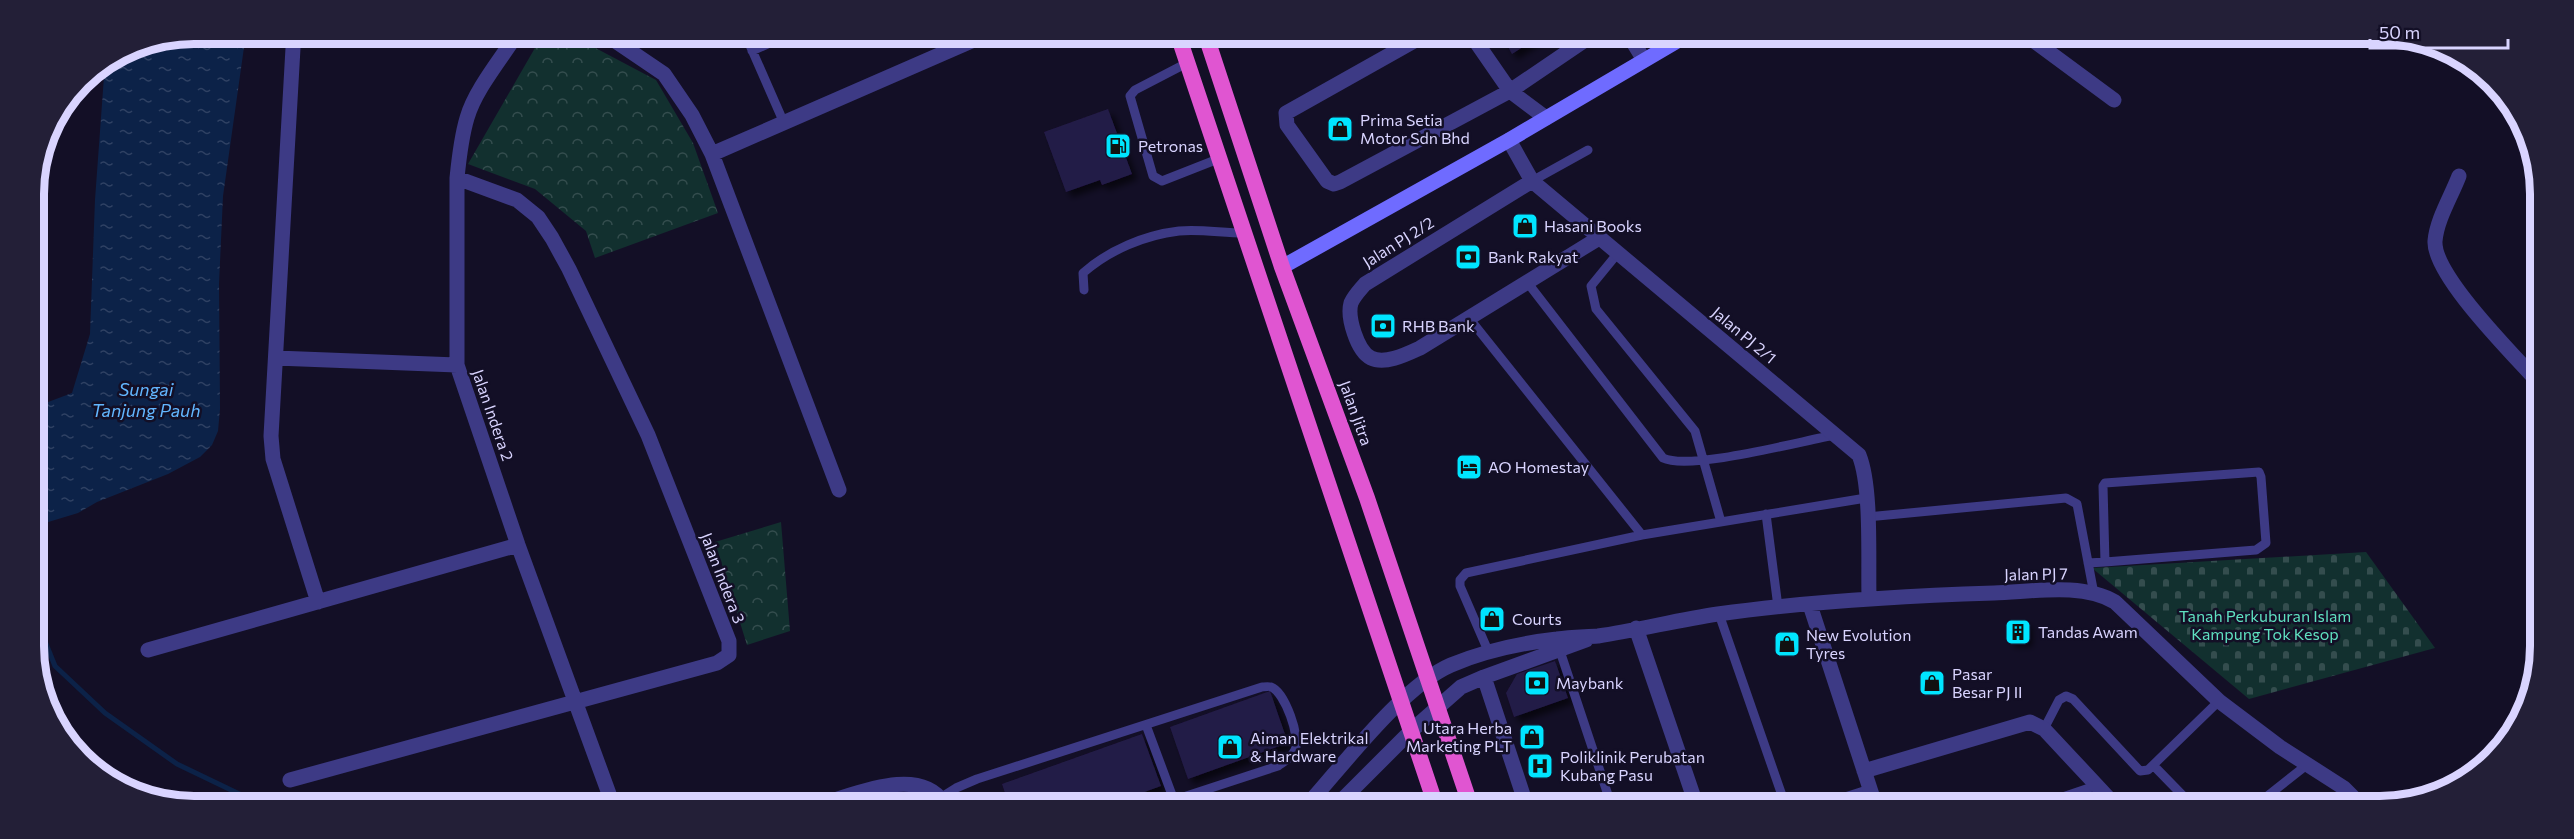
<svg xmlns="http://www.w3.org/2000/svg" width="2574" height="839" font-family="Commissioner,sans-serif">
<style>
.forest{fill:url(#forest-crowns)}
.cemetery{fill:url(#cemetery-stones)}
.water{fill:url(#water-ripples)}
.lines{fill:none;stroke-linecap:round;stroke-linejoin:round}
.stream{stroke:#0c2248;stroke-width:5}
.building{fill:#241b47;filter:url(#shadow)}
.service{stroke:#3d3a85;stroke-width:9}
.minor{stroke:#3d3a85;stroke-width:15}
.secondary{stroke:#6f6bff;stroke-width:15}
.trunk{stroke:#e055d1;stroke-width:16}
.labels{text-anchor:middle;stroke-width:5;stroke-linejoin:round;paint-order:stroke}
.poi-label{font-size:16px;fill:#d9d4ff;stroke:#130f26;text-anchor:start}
.street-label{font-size:16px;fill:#d9d4ff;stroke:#130f26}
.park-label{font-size:16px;fill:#5fe0c0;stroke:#130f26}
.water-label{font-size:18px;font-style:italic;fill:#62b6ff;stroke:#130f26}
.rim{fill:none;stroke:#d9d4ff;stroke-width:8}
</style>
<defs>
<pattern id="forest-crowns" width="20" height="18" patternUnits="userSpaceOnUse" patternTransform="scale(1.5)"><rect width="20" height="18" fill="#12302f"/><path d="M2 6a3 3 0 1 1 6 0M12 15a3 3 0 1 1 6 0" fill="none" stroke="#344d4e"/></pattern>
<pattern id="cemetery-stones" width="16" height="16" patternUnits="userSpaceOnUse" patternTransform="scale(1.5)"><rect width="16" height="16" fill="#12302f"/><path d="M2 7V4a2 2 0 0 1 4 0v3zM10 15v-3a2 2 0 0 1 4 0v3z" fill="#344d4e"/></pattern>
<pattern id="water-ripples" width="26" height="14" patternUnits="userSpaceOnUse" patternTransform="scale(1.5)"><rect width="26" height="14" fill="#0c2248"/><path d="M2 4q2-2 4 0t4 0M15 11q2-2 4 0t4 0" fill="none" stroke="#2f4163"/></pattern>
<filter id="shadow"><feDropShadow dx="5.5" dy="5.5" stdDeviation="3" flood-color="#0009"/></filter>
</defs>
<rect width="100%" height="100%" fill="#130f26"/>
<path class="forest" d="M 543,34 L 569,34 L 656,80 L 693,143 L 718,213 L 595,258 L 586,231 L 535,189 L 468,164 Z
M 781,522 L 790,631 L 747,645 L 715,542 Z"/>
<path class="cemetery" d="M 2366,552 L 2435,648 L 2249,699 L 2092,568 Z"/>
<path class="water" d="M 194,33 L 246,33 L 223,196 L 219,284 L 220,409 L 218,431 L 212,445 L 200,457 L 168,474 L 97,502 L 78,513 L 35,526 L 35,407 L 72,393 L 90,334 L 95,200 L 105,63 L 133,45 Z"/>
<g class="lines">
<path class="stream" d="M 36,619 L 55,666 L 105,713 L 177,764 L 254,801"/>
</g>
<path class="building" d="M 1502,36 L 1540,36 L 1512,54 Z
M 1108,109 L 1132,174 L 1102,185 L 1100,180 L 1066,192 L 1044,132 Z
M 2027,621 L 2027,641 L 2009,642 L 2009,622 Z
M 1555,661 L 1568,698 L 1514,717 L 1506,693 L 1517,674 Z
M 1270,691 L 1288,743 L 1188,779 L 1170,727 Z
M 1142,734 L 1161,786 L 1114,803 L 1008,802 L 1002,784 Z"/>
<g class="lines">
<path class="service" d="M 745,34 L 784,123
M 1208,44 L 1227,36
M 752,51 L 790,34
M 1187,63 L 1135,90 L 1130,96 L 1153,176 L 1162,181 L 1218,159
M 1532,181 L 1588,150
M 1618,253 L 1591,286 L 1596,309 L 1695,431 L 1721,522
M 1527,282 L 1663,458 C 1690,471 1801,441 1835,435
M 1084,290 L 1083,273 C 1109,250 1145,235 1179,231 C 1200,229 1223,233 1244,233
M 1469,318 L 1642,535
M 1766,514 L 1778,607
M 1867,517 L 2066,498 L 2077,504 L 2094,594
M 2088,563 L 2105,562 L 2256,550 L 2266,543 L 2261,477 L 2259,472 L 2105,483 L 2103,486 L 2105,562
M 1719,614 L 1785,804
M 1560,651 L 1611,804
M 1489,653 L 1460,586 L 1460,580 L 1466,573 L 1642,535 L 1866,498
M 1146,725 L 1175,803
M 2044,729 L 2059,700 L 2066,696 L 2073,699 L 2140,771 L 2148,770 L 2219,701
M 2154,766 L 2192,805
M 940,798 L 956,788 L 977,779 L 1262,687 C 1263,687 1270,686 1271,687 C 1285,692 1301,738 1295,750 C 1291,758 1285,761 1278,766 L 1165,803
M 1823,804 L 1870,789
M 2039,805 L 2095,786
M 2256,805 L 2308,764"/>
<path class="minor" d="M 517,34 C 501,59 475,90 467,118 C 461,138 459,158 457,178 L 457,365 L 518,545 L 612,802
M 605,34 L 664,74 L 692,115 L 712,154 L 839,490
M 945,35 L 951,50
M 1423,36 L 1286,113 L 1287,125 L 1327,181 L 1334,184 L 1340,182 L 1510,91 L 1591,36
M 1472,36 L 1510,91 L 1546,118
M 1630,37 L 1644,60
M 2030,38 L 2114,100
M 293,48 L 271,436 L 273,459 L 318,602
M 1509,140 L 1532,181 L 1859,455 C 1872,487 1868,560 1869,597
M 712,154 L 985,35
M 2459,176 C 2451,197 2437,219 2435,241 C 2433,275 2513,354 2537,381
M 1532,181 L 1365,284 C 1360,290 1354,296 1351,303 C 1347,317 1357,351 1371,358 C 1385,365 1407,354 1420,348 L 1599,238
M 276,358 L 457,365
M 1810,605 L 1875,804
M 1636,628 L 1696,804
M 148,650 L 518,545
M 1484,677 L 1526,804
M 1864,771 L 2030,722 L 2044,729 L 2115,805
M 290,780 L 717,663 L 729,655 L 729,641 L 648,435 L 569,269 L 552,238 L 538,217 L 517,200 L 457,178
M 828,802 C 859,793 919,767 943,802
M 1309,803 C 1344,764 1404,685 1451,665 C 1484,651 1522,643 1557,639 C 1571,637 1584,637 1598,636 C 1638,630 1678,620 1718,614 C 1810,601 1902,596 1994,593 C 2031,592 2082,582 2115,602 L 2219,701 L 2280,747 L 2344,788 L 2362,806
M 1339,803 L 1411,731 L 1461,687 L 1484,677 L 1586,640"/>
<path class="secondary" d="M 1282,267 L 1509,140 L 1684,37"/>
<path class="trunk" d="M 1178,35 L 1435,803
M 1206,36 L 1282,267 L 1367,498 L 1470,804"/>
</g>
<defs>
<g id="shop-square" transform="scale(1.35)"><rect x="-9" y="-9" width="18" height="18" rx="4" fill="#00e5ff" stroke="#130f26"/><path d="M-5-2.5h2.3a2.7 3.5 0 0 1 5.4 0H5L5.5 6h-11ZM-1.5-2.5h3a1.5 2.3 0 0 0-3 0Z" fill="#111"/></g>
<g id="fuel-square" transform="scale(1.35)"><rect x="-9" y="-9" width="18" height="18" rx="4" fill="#00e5ff" stroke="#130f26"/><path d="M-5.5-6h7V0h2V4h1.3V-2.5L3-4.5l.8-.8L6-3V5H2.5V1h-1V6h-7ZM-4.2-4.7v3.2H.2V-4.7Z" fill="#111"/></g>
<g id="bank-square" transform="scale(1.35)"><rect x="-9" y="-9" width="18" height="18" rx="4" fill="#00e5ff" stroke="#130f26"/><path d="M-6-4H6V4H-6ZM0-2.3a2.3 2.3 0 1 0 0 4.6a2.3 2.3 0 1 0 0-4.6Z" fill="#111"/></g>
<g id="hotel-square" transform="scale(1.35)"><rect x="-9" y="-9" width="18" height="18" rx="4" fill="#00e5ff" stroke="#130f26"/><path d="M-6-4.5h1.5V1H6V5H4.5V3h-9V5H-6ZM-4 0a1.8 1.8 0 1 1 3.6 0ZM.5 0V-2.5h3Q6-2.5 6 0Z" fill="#111"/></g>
<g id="building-square" transform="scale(1.35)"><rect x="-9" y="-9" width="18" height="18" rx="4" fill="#00e5ff" stroke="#130f26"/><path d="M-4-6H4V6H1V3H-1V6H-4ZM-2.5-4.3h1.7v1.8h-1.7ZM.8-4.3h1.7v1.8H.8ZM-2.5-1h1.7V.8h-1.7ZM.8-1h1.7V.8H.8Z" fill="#111"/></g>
<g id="hospital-square" transform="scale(1.35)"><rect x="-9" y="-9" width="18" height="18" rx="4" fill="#00e5ff" stroke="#130f26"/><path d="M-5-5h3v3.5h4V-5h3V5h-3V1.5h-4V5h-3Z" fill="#111"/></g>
</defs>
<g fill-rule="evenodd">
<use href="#shop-square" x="1340" y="129"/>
<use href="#fuel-square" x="1118" y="146"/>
<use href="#shop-square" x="1525" y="226"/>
<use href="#bank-square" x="1468" y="257"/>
<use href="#bank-square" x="1383" y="326"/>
<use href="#hotel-square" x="1469" y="467"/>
<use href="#shop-square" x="1492" y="619"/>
<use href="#building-square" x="2018" y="632"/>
<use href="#shop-square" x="1787" y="644"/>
<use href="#bank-square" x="1537" y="683"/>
<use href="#shop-square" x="1932" y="683"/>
<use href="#shop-square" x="1532" y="737"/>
<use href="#shop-square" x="1230" y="747"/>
<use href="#hospital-square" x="1540" y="766"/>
</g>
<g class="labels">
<g class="poi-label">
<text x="1360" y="126">Prima Setia<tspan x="1360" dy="18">Motor Sdn Bhd</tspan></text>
<text x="1138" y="152">Petronas</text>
<text x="1544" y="232">Hasani Books</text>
<text x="1488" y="263">Bank Rakyat</text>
<text x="1402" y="332">RHB Bank</text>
<text x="1488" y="473">AO Homestay</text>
<text x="1512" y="625">Courts</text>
<text x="2038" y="638">Tandas Awam</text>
<text x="1806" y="641">New Evolution<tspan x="1806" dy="18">Tyres</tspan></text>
<text x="1952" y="680">Pasar<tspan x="1952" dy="18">Besar PJ II</tspan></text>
<text x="1556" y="689">Maybank</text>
<text x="1512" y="734" text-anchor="end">Utara Herba<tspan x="1512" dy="18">Marketing PLT</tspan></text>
<text x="1250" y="744">Aiman Elektrikal<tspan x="1250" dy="18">&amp; Hardware</tspan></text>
<text x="1560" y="763">Poliklinik Perubatan<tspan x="1560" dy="18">Kubang Pasu</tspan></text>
</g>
<g class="street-label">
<text transform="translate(1398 242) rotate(-32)" y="6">Jalan PJ 2/2</text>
<text transform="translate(1744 335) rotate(40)" y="6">Jalan PJ 2/1</text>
<text transform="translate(1356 413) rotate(70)" y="6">Jalan Jitra</text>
<text transform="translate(493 415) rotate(71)" y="6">Jalan Indera 2</text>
<text transform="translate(2036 574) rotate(-1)" y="6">Jalan PJ 7</text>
<text transform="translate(723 578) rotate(69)" y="6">Jalan Indera 3</text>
</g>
<g class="park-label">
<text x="2265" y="622">Tanah Perkuburan Islam<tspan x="2265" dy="18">Kampung Tok Kesop</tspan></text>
</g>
<g class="water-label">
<text x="146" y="396">Sungai<tspan x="146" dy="21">Tanjung Pauh</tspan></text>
</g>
</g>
<path d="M0 0H2574V839H0ZM194 44H2380A150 150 0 0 1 2530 194V646A150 150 0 0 1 2380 796H194A150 150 0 0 1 44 646V194A150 150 0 0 1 194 44Z" fill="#231f37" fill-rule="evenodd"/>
<path class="rim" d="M194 44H2380A150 150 0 0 1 2530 194V646A150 150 0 0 1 2380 796H194A150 150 0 0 1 44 646V194A150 150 0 0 1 194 44Z"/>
<path d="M2370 39v9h138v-9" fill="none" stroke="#d9d4ff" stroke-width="3"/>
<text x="2379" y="39" font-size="18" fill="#d9d4ff" stroke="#130f26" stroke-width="4.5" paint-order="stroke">50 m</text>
</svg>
